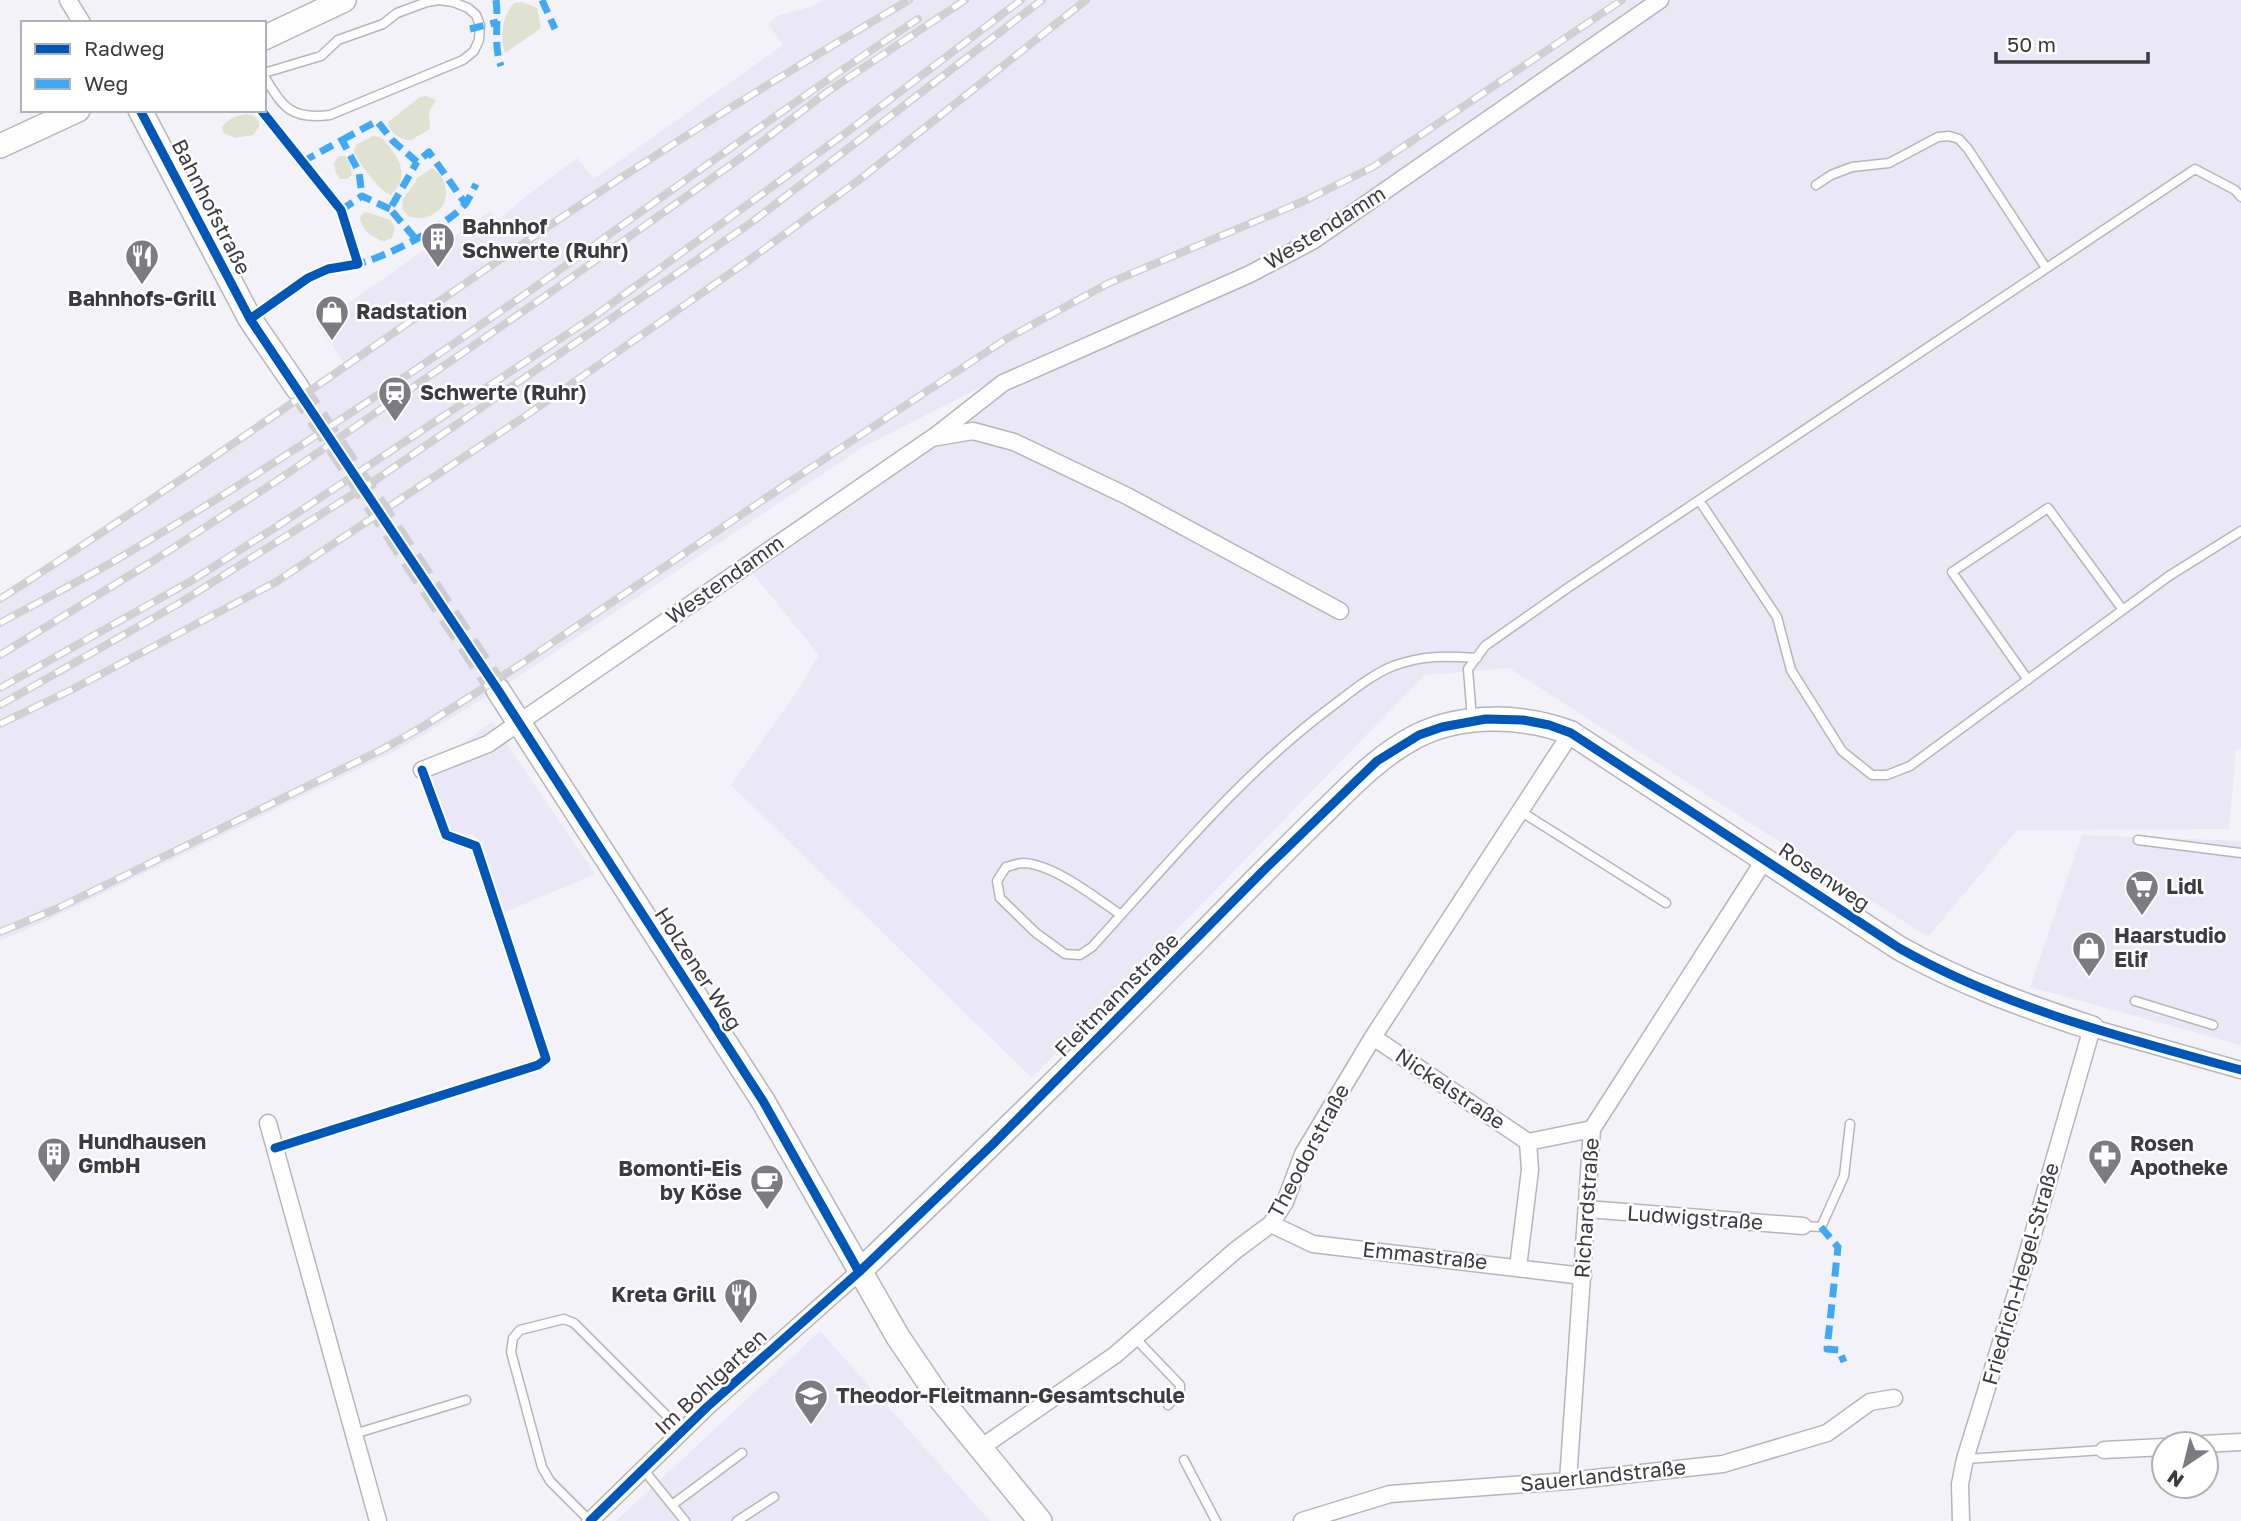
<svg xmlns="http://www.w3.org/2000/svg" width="2241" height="1521" font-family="'Golos Text',sans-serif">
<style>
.built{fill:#eae7f6}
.green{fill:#dfe2d1}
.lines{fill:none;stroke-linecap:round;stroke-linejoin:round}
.secondary-tunnel{stroke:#cecdd4;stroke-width:23;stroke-dasharray:23 11;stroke-linecap:butt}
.lane-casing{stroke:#b6b6ba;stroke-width:11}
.street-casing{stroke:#b6b6ba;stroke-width:19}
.secondary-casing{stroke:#b6b6ba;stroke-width:26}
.lane{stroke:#fdfdfe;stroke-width:8}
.street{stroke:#fdfdfe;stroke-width:16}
.secondary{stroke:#fdfdfe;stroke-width:23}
.rail-casing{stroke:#d0d0d2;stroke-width:8}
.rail{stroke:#fff;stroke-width:5;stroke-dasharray:16;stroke-linecap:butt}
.quiet{stroke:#3fa9f5;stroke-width:7;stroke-dasharray:14 7;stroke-linecap:butt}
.cycleway-casing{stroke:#fff;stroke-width:13}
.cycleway{stroke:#0057b8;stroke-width:9}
.labels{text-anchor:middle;stroke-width:5;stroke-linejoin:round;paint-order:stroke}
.street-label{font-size:21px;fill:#3c3b40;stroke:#fff}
.poi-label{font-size:21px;font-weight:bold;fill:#3c3b40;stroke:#fff;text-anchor:start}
</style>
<rect width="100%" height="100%" fill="#f3f2f9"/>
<path class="built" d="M 822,0 L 1650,0 L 1310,232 L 1273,254 L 1171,298 L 985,385 L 863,447 L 498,690 L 403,747 L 57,916 L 0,941 L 0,595 L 115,525 L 346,366 L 318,325 L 445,235 L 449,240 L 490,211 L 498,221 L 520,201 L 577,158 L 594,179 L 783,45 L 768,24 L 777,16 L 813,6 Z
M 1669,0 L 2241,0 L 2241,748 L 2236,750 L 2229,829 L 2017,830 L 1928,937 L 1509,668 L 1425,675 L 1032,1078 L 731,785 L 796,693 L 819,655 L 753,574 L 933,449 L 999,397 L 1149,326 L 1267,274 L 1321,246 Z
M 492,722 L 595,874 L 505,912 L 475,835 L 450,831 L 425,770 Z
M 2082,835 L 2241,841 L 2241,1045 L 2030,987 Z
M 820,1331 L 990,1521 L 616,1521 Z"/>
<path class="green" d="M 522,2 L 537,8 L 541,28 L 505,53 C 500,36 502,16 514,3 Z
M 426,96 L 436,100 L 429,112 L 430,129 L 411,140 C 401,141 389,132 388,122 L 420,97 Z
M 247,114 L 254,116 L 259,121 L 259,127 L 253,135 L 235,138 L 223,133 L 222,127 C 229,118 236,116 247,114 Z
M 373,136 L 382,138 C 398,157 412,174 391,195 C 378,190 360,164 354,152 L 356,145 Z
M 339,156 L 345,156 L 350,164 L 352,175 L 347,179 L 340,179 L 336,173 L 334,163 Z
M 432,168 C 458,184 447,225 409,217 L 402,209 L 403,199 L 417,180 L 416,179 Z
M 365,212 L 391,220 L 395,229 L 392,238 L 384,241 C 373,238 361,230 360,217 Z"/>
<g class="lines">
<path class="secondary-tunnel" d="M 298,389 L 498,690"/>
<g class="lane-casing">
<path id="lane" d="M 264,73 L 321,56 L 338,40 L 383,24 L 397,13 L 427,2 L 439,0 L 453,2 L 468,8 L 476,15 L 480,25 L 479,40 L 474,51 L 463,60 L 330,115 C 290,120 283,107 264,76
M 1816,185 L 1831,175 L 1852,167 L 1889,163 L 1938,137 L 1949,136 L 1959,139 L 1968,149 L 2046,268
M 253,317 L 308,278 L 328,269
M 1699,500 L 1777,617 L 1791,670 L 1842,751 L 1872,775 L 1887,775 L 1910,766 L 2169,576 L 2241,531
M 2028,680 L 1952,572 L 2048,508 L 2123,610
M 1472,719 L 1468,669 L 1485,646 L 1569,587 L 2195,169 L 2235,190 L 2241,197
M 1520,811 L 1666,903
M 2138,840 L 2241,853
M 1121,915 C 1096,898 1054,864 1023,863 C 1018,863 1011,866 1006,867 L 997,881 L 1000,898 L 1036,933 L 1065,954 L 1080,955 L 1092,947 C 1168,864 1241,774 1331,707 C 1351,692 1371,675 1393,666 C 1424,655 1445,656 1477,658
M 2135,1001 L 2213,1025
M 1803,1226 L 1821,1227 L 1844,1176 L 1850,1124
M 1135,1338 L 1180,1385 L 1180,1392 L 1168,1405
M 354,1434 L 466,1400
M 1965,1459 L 2104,1450
M 1184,1460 L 1216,1521
M 643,1469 L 685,1521
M 672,1505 L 742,1453
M 590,1521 L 550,1481 L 542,1467 L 511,1352 L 513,1338 L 520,1330 L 564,1319 L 574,1323 L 682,1431
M 737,1521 L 774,1497"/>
</g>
<g class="street-casing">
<path id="street" d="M 68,0 L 82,23
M 934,437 L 1003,383 L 1250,274 L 1314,240 L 1660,0
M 422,770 L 488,744 L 932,438 L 973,431 L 1014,442 L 1127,496 L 1340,611
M 1373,1037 L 1528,1142
M 268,1123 L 378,1521
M 1528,1142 L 1592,1129
M 1587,1209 L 1803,1226
M 1271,1224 L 1313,1244 L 1583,1276
M 1518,1267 L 1530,1170 L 1528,1142
M 2203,1444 L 2241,1442
M 979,1449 L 1115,1355 L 1236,1250 L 1271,1224 L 1285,1202 L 1303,1154 L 1373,1037 L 1571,733
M 2104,1450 L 2164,1447
M 1568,1481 L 1592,1129 L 1765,859
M 590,1521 L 707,1407 L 859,1272
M 1302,1521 L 1390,1494 L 1568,1481 L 1723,1464 L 1827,1433 L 1870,1402 L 1894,1398
M 1961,1521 L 1960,1484 L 1965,1459 L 2015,1297 L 2092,1028 L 2241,1070"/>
</g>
<g class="secondary-casing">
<path id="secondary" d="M 264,38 L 344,0
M 140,110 L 250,319 L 298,389
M 0,146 L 78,110
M 498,690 L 763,1101 L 898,1337 L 938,1396 L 1040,1521
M 859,1272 C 971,1164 1083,1056 1192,945 C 1234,902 1276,859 1319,817 C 1349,788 1378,756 1417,736 C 1463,713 1524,715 1571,733 L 1899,948 C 1961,983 2025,1006 2092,1028"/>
</g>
<use href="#lane" class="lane"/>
<use href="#street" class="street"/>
<use href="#secondary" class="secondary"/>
<g class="rail-casing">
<path id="rail" d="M 0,599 C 187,479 368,349 552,224 C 668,145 788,71 909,0
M 0,623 C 39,602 78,582 116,560 C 270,469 420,369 565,266 C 682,183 798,98 918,19
M 0,655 L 153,561 L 275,482 L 541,299 L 742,157 L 827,92 L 965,0
M 0,688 L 191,581 L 276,527 L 596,315 L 847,132 L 1021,0
M 0,705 L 178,604 L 374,481 L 752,222 L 1042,0
M 0,724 L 71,690 L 276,582 L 524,417 L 745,263 L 859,180 L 1086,0
M 0,932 L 56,909 L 167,855 L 383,749 L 422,727 L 515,668 L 794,479 L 1006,339 L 1109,283 L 1304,201 L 1373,167 L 1622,0"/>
</g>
<use href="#rail" class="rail"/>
<path class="quiet" d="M 496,0 C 499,23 493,44 501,66
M 542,0 L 555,29
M 470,29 L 498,22
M 342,140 L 377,121 L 393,141 L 417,162 L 429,152 L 465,203
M 302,162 L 342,140 L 359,172 L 362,196
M 341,210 L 362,196 L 390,209
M 415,238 L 390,209 L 417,162
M 352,265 C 380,261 449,225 466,203 C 470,197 473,190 476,184
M 1821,1227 L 1838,1247 L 1827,1349 L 1839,1350 L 1844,1362"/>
<g class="cycleway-casing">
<path id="cycleway" d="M 140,110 L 250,319 L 498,690 L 763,1101 L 859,1272
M 250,319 L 308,278 L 328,269 L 358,264 L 341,210 L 261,110
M 275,1148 L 538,1065 L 546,1059 L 476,846 L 446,835 L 422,770
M 590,1521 L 707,1407 L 859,1272 L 993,1144 L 1262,872 L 1377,761 L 1419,735 L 1442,727 L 1486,719 L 1523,720 L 1549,725 L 1571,733 L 1899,948 C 2005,1008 2124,1038 2241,1070"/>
</g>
<use href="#cycleway" class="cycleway"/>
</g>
<defs>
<g id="building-pin" transform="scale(1.75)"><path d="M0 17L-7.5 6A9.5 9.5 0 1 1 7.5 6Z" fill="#7c7b81" stroke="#fff"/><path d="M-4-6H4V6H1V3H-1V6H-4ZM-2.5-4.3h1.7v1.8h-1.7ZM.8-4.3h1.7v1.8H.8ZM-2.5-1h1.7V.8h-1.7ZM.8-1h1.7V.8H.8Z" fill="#fff"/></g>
<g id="restaurant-pin" transform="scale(1.75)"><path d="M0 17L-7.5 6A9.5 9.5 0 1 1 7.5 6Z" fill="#7c7b81" stroke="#fff"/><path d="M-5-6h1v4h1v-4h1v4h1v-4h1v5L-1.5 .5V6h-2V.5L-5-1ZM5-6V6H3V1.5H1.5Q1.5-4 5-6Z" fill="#fff"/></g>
<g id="shop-pin" transform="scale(1.75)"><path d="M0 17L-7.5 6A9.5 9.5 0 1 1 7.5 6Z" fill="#7c7b81" stroke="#fff"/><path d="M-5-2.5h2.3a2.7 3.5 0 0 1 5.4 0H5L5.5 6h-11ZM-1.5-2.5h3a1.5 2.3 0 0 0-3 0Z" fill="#fff"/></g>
<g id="station-pin" transform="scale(1.75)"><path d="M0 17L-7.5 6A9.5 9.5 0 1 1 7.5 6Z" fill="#7c7b81" stroke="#fff"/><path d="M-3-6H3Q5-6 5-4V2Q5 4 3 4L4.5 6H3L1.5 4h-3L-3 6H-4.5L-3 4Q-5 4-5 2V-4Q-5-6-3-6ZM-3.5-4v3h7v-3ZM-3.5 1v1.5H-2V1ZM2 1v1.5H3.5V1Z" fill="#fff"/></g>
<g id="supermarket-pin" transform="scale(1.75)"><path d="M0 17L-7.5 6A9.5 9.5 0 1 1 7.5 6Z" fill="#7c7b81" stroke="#fff"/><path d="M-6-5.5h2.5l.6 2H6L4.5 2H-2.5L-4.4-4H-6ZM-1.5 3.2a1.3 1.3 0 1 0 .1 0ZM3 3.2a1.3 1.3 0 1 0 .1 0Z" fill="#fff"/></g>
<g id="pharmacy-pin" transform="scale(1.75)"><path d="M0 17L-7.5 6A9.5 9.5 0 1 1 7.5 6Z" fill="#7c7b81" stroke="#fff"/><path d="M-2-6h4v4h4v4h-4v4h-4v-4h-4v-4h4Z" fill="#fff"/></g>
<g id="cafe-pin" transform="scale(1.75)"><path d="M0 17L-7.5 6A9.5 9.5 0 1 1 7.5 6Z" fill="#7c7b81" stroke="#fff"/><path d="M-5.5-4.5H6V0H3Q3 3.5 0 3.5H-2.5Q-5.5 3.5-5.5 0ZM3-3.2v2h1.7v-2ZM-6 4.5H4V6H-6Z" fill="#fff"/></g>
<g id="school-pin" transform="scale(1.75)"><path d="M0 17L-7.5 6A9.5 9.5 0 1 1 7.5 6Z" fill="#7c7b81" stroke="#fff"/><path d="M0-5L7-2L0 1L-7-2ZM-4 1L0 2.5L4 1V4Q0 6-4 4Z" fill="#fff"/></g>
</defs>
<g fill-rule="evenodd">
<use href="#building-pin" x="438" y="239"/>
<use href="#restaurant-pin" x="142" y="256"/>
<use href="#shop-pin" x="332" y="312"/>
<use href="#station-pin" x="395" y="393"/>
<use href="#supermarket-pin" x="2142" y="887"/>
<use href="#shop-pin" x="2089" y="948"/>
<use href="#building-pin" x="54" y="1154"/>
<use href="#pharmacy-pin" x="2105" y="1156"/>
<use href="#cafe-pin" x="767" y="1181"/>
<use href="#restaurant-pin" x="741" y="1295"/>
<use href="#school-pin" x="811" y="1396"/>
</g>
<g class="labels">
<g class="street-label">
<text transform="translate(211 207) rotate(63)" y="7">Bahnhofstraße</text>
<text transform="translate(1325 228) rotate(-32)" y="7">Westendamm</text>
<text transform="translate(725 580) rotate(-35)" y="7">Westendamm</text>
<text transform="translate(1824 877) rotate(34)" y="7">Rosenweg</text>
<text transform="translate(698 969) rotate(57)" y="7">Holzener Weg</text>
<text transform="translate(1117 995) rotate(-45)" y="7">Fleitmannstraße</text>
<text transform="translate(1450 1089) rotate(34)" y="7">Nickelstraße</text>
<text transform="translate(1309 1151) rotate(-62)" y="7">Theodorstraße</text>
<text transform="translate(1587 1208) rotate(-86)" y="7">Richardstraße</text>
<text transform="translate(1695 1218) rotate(4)" y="7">Ludwigstraße</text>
<text transform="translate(1425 1256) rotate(6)" y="7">Emmastraße</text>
<text transform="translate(2021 1274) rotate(-74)" y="7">Friedrich-Hegel-Straße</text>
<text transform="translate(711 1382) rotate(-43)" y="7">Im Bohlgarten</text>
<text transform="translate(1603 1476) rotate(-6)" y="7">Sauerlandstraße</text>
</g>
<g class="poi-label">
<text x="462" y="234">Bahnhof<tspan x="462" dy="24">Schwerte (Ruhr)</tspan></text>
<text x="142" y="306" text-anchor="middle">Bahnhofs-Grill</text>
<text x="356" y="319">Radstation</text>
<text x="420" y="400">Schwerte (Ruhr)</text>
<text x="2166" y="894">Lidl</text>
<text x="2114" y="943">Haarstudio<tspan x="2114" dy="24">Elif</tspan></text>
<text x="78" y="1149">Hundhausen<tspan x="78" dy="24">GmbH</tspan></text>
<text x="2130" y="1151">Rosen<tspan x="2130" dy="24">Apotheke</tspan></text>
<text x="742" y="1176" text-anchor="end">Bomonti-Eis<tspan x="742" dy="24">by Köse</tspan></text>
<text x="716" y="1302" text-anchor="end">Kreta Grill</text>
<text x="836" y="1403">Theodor-Fleitmann-Gesamtschule</text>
</g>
</g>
<rect x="21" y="21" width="245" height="91" fill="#ffffff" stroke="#b1b1b3" stroke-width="2"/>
<rect x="35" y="44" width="35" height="10" fill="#0057b8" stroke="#b1b1b3" stroke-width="2"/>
<text x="84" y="56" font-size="21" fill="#3c3b40">Radweg</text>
<rect x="35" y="79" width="35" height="10" fill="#3fa9f5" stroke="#b1b1b3" stroke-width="2"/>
<text x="84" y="91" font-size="21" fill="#3c3b40">Weg</text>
<g transform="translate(2185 1465) rotate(215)"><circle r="33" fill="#ffffff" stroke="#b1b1b3" stroke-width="2"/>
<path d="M0-5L12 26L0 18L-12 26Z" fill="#7c7b81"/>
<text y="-10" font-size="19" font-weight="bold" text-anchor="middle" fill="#3c3b40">N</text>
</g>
<path d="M1996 52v10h152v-10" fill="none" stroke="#3c3b40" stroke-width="3.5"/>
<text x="2007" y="52" font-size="21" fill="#3c3b40" stroke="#ffffff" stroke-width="5" paint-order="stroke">50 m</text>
</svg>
